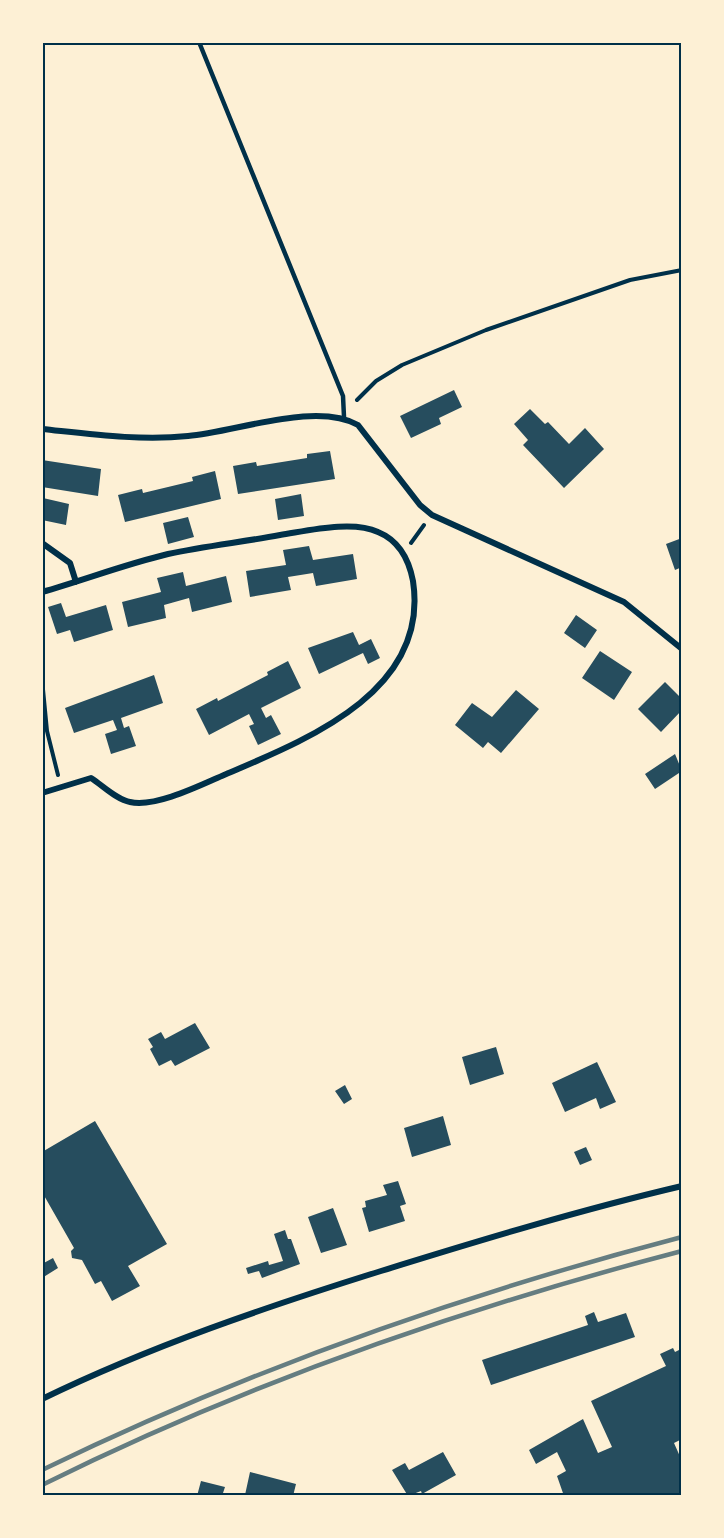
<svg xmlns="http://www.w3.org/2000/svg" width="724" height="1538" font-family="Helvetica,sans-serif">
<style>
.building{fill:#264d5e}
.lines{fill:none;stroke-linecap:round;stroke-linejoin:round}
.path{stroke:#003049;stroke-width:4}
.service{stroke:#003049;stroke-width:4.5}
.minor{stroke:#003049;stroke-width:6}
.rail{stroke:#657d81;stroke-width:4.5}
.neatline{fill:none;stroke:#003049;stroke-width:2}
</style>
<rect width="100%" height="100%" fill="#fdf0d5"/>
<path class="building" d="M 454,390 L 462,407 L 439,418 L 441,424 L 411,438 L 400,416 Z
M 530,409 L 545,424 L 548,422 L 569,444 L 585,428 L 604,449 L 564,488 L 523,445 L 528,440 L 514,424 Z
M 330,451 L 335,479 L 238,494 L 233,466 L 256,462 L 257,466 L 307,458 L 307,454 Z
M 42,460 L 101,469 L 98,496 L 42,487 Z
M 215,471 L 221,499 L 125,522 L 118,495 L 142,489 L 143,493 L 193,481 L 192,477 Z
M 301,494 L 304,516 L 278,520 L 275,499 Z
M 43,498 L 69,504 L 66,525 L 42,520 Z
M 188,517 L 194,537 L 168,544 L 163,523 Z
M 682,538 L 682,567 L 675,570 L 666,544 Z
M 309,546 L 313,560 L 353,554 L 357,579 L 316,586 L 313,573 L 288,577 L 291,590 L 250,597 L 246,571 L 286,565 L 283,550 Z
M 183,572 L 186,586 L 226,576 L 232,602 L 192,612 L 189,598 L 164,605 L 166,618 L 128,627 L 122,602 L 161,592 L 157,578 Z
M 61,603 L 66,617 L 106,605 L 113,630 L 74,642 L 70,630 L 57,634 L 48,607 Z
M 576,615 L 597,630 L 585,648 L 564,633 Z
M 353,632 L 359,645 L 371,639 L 380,658 L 368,664 L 363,653 L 319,674 L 308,648 Z
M 600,651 L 632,672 L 614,700 L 582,678 Z
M 288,661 L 301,688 L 261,708 L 266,718 L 271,715 L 281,734 L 258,745 L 249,726 L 254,724 L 249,714 L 209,735 L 196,709 L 217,698 L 218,701 L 268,675 L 267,672 Z
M 154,675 L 163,703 L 121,718 L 124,728 L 129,726 L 136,746 L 111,754 L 105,734 L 117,730 L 113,720 L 74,733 L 65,708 Z
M 665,682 L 682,699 L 682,710 L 661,732 L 638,709 Z
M 516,690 L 539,709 L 501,753 L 488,742 L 483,748 L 455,725 L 472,703 L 492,717 Z
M 675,754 L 682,771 L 655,789 L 645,774 Z
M 195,1023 L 210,1048 L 175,1066 L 171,1060 L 159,1066 L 150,1049 L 153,1047 L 148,1039 L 161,1032 L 165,1039 Z
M 496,1047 L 504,1074 L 470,1085 L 462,1057 Z
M 597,1062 L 616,1102 L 600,1109 L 596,1098 L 565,1112 L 552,1083 Z
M 345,1085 L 352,1099 L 344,1104 L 335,1091 Z
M 443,1116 L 451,1145 L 412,1157 L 404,1128 Z
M 95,1121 L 167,1244 L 128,1266 L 140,1286 L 112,1301 L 101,1281 L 95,1284 L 82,1260 L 72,1258 L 71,1251 L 74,1248 L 42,1192 L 42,1152 Z
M 586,1147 L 592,1160 L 580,1165 L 574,1152 Z
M 398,1181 L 406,1204 L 400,1206 L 405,1221 L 369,1232 L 362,1208 L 366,1207 L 365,1201 L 387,1195 L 383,1185 Z
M 333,1208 L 347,1245 L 321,1253 L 308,1217 Z
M 285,1230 L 288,1239 L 291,1239 L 300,1264 L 262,1278 L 259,1271 L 248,1274 L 246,1268 L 268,1261 L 269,1265 L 283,1261 L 274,1234 Z
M 53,1258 L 58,1268 L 42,1278 L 42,1264 Z
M 594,1312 L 598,1322 L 626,1313 L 635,1337 L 491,1385 L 482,1360 L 588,1325 L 585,1316 Z
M 673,1348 L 675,1352 L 679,1350 L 682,1355 L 682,1439 L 674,1443 L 682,1461 L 682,1496 L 564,1496 L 557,1476 L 566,1471 L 557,1452 L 536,1464 L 529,1450 L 583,1419 L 598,1453 L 612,1447 L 591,1401 L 666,1366 L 660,1354 Z
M 443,1452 L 456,1475 L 422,1494 L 421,1491 L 408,1496 L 392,1470 L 405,1463 L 409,1470 Z
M 250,1472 L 296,1484 L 293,1496 L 245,1495 Z
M 201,1481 L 225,1487 L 222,1496 L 197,1496 Z"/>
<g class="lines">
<path class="path" d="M 357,400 L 376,381 L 402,365 L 486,330 L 630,280 L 682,270
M 411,543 L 424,525
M 42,679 L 47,731 L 58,775"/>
<path class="service" d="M 199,42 L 343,396 L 344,417"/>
<path class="minor" d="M 42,429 C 90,434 140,441 188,436 C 236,432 316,401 358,425 L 420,505 L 432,515 L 624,602 L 682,649
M 42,543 L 70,563 L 76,582
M 42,592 C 84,580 126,564 168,554 C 205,546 243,542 280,535 C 307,531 352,520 378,532 C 400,541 409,560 413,581 C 430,692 306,740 224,775 C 201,785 155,808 130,802 C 117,800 102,785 91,778 L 42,793
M 42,1399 C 151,1346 266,1307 381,1271 C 481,1240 580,1210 682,1186"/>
<path class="rail" d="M 42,1470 C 246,1371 463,1294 682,1237
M 42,1485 C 245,1384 463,1308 682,1251"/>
</g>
<rect width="724" height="1538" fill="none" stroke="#fdf0d5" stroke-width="87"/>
<rect x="44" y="44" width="636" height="1450" class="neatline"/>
</svg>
